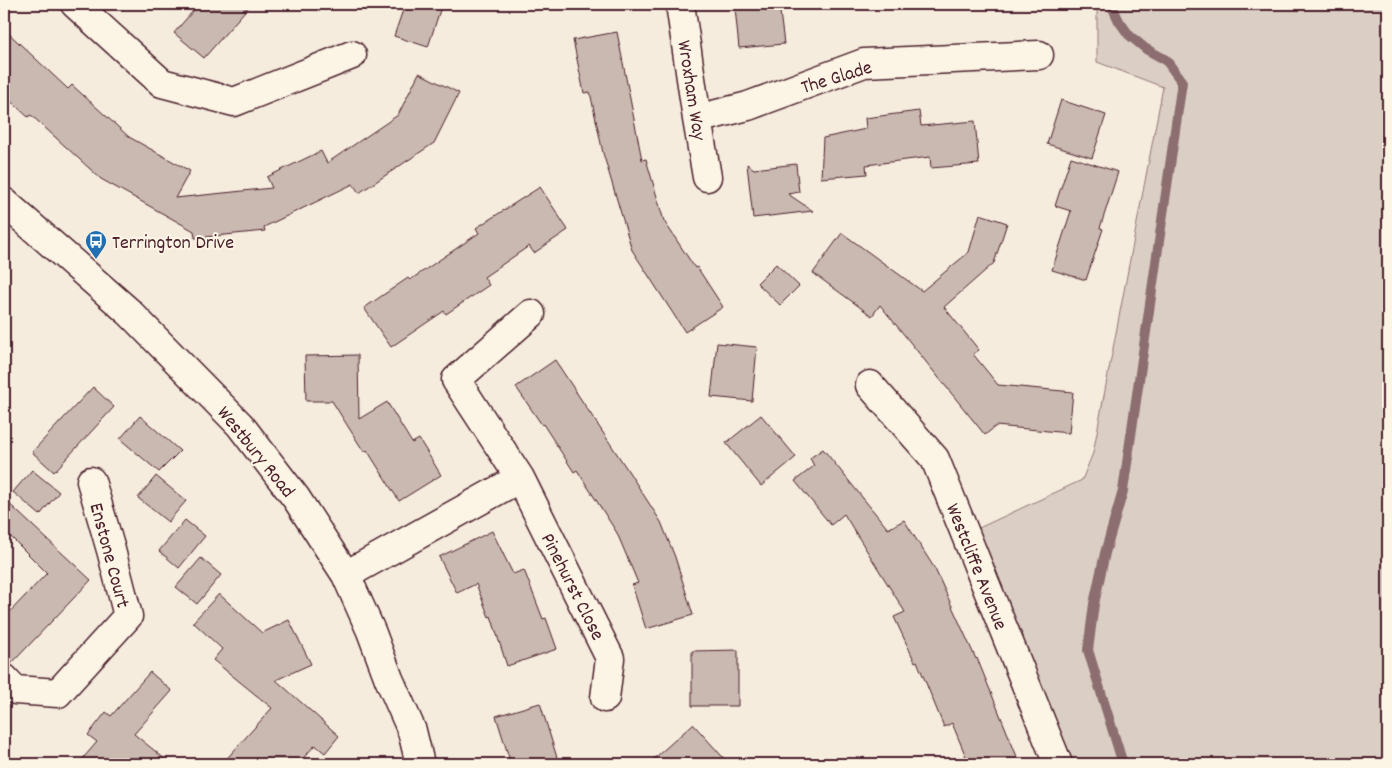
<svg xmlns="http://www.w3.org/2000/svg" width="1392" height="768" font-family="Dekko,sans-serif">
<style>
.green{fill:#dbcec4;stroke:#927678}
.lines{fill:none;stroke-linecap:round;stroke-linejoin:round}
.stream{stroke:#8c6e70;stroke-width:10}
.building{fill:#cab9b1;stroke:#4a1f2b}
.minor-casing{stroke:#4a1f2b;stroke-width:31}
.minor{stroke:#fcf5e5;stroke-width:28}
.labels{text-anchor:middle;stroke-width:4;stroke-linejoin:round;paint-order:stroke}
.street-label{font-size:20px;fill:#4a1f2b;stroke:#fcf5e5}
.poi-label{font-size:20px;fill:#4a1f2b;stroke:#fcf5e5;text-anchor:start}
</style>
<rect width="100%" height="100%" fill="#f5ecde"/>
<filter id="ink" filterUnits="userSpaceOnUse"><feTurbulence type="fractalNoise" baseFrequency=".02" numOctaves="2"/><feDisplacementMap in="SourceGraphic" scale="10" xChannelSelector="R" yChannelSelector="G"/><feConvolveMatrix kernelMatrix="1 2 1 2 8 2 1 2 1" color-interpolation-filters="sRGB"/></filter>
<g filter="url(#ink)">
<path class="green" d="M 1097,4 L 1388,4 L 1388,764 L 1058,764 L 966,534 L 1082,480 L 1093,453 L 1163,87 L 1097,62 Z"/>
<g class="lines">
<path class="stream" d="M 1111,4 L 1119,21 L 1129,35 L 1146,49 L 1166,60 L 1182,82 L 1123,491 L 1105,553 L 1094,604 L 1088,650 L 1123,764"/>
</g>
<path class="building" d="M 199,4 L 251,4 L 204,58 L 174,33 Z
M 405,4 L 442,4 L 428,47 L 394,36 Z
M 779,4 L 784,44 L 739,48 L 735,8 Z
M 4,29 L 68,89 L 72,85 L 129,137 L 190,171 L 175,198 L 272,188 L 267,177 L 321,151 L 327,163 L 398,115 L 419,73 L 459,93 L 434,143 L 359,193 L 353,184 L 264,227 L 265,231 L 195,238 L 194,231 L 101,179 L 31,115 L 28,117 L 4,95 Z
M 617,32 L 642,160 L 646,159 L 664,221 L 695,268 L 697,267 L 723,307 L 685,332 L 632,250 L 603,153 L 590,92 L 584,93 L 573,40 Z
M 1061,100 L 1106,115 L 1092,158 L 1047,144 Z
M 919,111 L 921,126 L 975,121 L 979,164 L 931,168 L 930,157 L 866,165 L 867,174 L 821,178 L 823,138 L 866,129 L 865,118 Z
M 1071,157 L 1118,172 L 1100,228 L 1103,229 L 1086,280 L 1052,270 L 1071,211 L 1055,206 Z
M 747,164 L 754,169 L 796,164 L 799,192 L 788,194 L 813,211 L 753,218 Z
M 540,187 L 568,230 L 534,253 L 529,246 L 484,277 L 489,285 L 446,314 L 444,311 L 391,347 L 364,308 L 408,278 L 410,280 L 479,233 L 476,228 Z
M 980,214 L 1007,223 L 994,263 L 944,307 L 979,350 L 973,354 L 998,385 L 1073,392 L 1069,433 L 996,426 L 985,435 L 880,305 L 872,316 L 813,273 L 842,233 L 922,291 L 969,252 Z
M 776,264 L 799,286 L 780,305 L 757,283 Z
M 717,343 L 757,347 L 752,401 L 711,397 Z
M 358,355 L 359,419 L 387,402 L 412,443 L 419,439 L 441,475 L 399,501 L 367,450 L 364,452 L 332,401 L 306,401 L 305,356 Z
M 555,360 L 625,466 L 661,522 L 675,557 L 693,615 L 646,629 L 632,585 L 638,583 L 617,533 L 577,470 L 574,472 L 543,424 L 542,425 L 516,387 Z
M 93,387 L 114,407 L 54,472 L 32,452 Z
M 761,415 L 796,457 L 761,486 L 726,443 Z
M 140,416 L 180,451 L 159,472 L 120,439 Z
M 823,449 L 888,529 L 904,520 L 935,569 L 976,659 L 977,658 L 1020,764 L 969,764 L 952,723 L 944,727 L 917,661 L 915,662 L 894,617 L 905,612 L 844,514 L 831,525 L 795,481 L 814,466 L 810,458 Z
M 32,470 L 59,492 L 40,515 L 13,492 Z
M 156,476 L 186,501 L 168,522 L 138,498 Z
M 4,499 L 91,580 L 11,664 L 4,663 L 4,618 L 47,573 L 4,530 Z
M 185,520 L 205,536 L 179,568 L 159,551 Z
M 492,531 L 513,574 L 524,570 L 543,619 L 546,618 L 557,649 L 507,666 L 491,616 L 489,617 L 476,584 L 457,593 L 439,557 Z
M 201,558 L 221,575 L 197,604 L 176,587 Z
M 219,594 L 262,633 L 289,620 L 311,664 L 276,680 L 339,736 L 325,753 L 315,745 L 298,764 L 222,764 L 272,708 L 213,660 L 222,649 L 193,622 Z
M 738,650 L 738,706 L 692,706 L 692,651 Z
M 150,672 L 172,691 L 134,734 L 171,764 L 78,764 L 97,742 L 88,735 L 106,712 L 111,716 Z
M 540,703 L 559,764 L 511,764 L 496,716 Z
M 693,724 L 729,764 L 648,764 Z"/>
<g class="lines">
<g class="minor-casing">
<path id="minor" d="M 75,4 L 162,83 L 234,102 L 352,55
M 680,4 L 697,119 L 707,177
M 697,119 L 748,106 L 864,63 L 1039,55
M 4,202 L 129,312 L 240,425 L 296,498 L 346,575 L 371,631 L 389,679 L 412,731 L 420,764
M 531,314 L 456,380 L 520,478 L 610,658 L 605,698
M 870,385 L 935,459 L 1058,764
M 346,575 L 520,478
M 4,678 L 15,690 L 58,693 L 128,616 L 111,550 L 91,481"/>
</g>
<use href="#minor" class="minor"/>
</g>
</g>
<defs>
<g id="bus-pin" transform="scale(1.125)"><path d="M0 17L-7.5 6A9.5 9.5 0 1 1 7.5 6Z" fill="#1f6fb2" stroke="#fcf5e5"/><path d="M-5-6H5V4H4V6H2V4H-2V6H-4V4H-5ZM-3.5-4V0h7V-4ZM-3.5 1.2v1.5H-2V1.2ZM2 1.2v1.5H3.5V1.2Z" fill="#fff"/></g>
</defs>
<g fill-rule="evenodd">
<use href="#bus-pin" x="96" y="241"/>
</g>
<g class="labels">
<g class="street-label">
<text transform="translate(836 76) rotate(-17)" y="7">The Glade</text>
<text transform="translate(693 90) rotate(81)" y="7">Wroxham Way</text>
<text transform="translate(257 451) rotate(51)" y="7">Westbury Road</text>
<text transform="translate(111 555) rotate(75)" y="7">Enstone Court</text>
<text transform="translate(978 566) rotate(68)" y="7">Westcliffe Avenue</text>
<text transform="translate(574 586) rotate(63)" y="7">Pinehurst Close</text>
</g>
<g class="poi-label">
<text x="112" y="248">Terrington Drive</text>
</g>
</g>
<rect width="1392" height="768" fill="none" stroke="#fcf5e5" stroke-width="20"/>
<rect x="10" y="10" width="1372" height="748" fill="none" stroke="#4a1f2b" stroke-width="2" filter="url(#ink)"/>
</svg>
